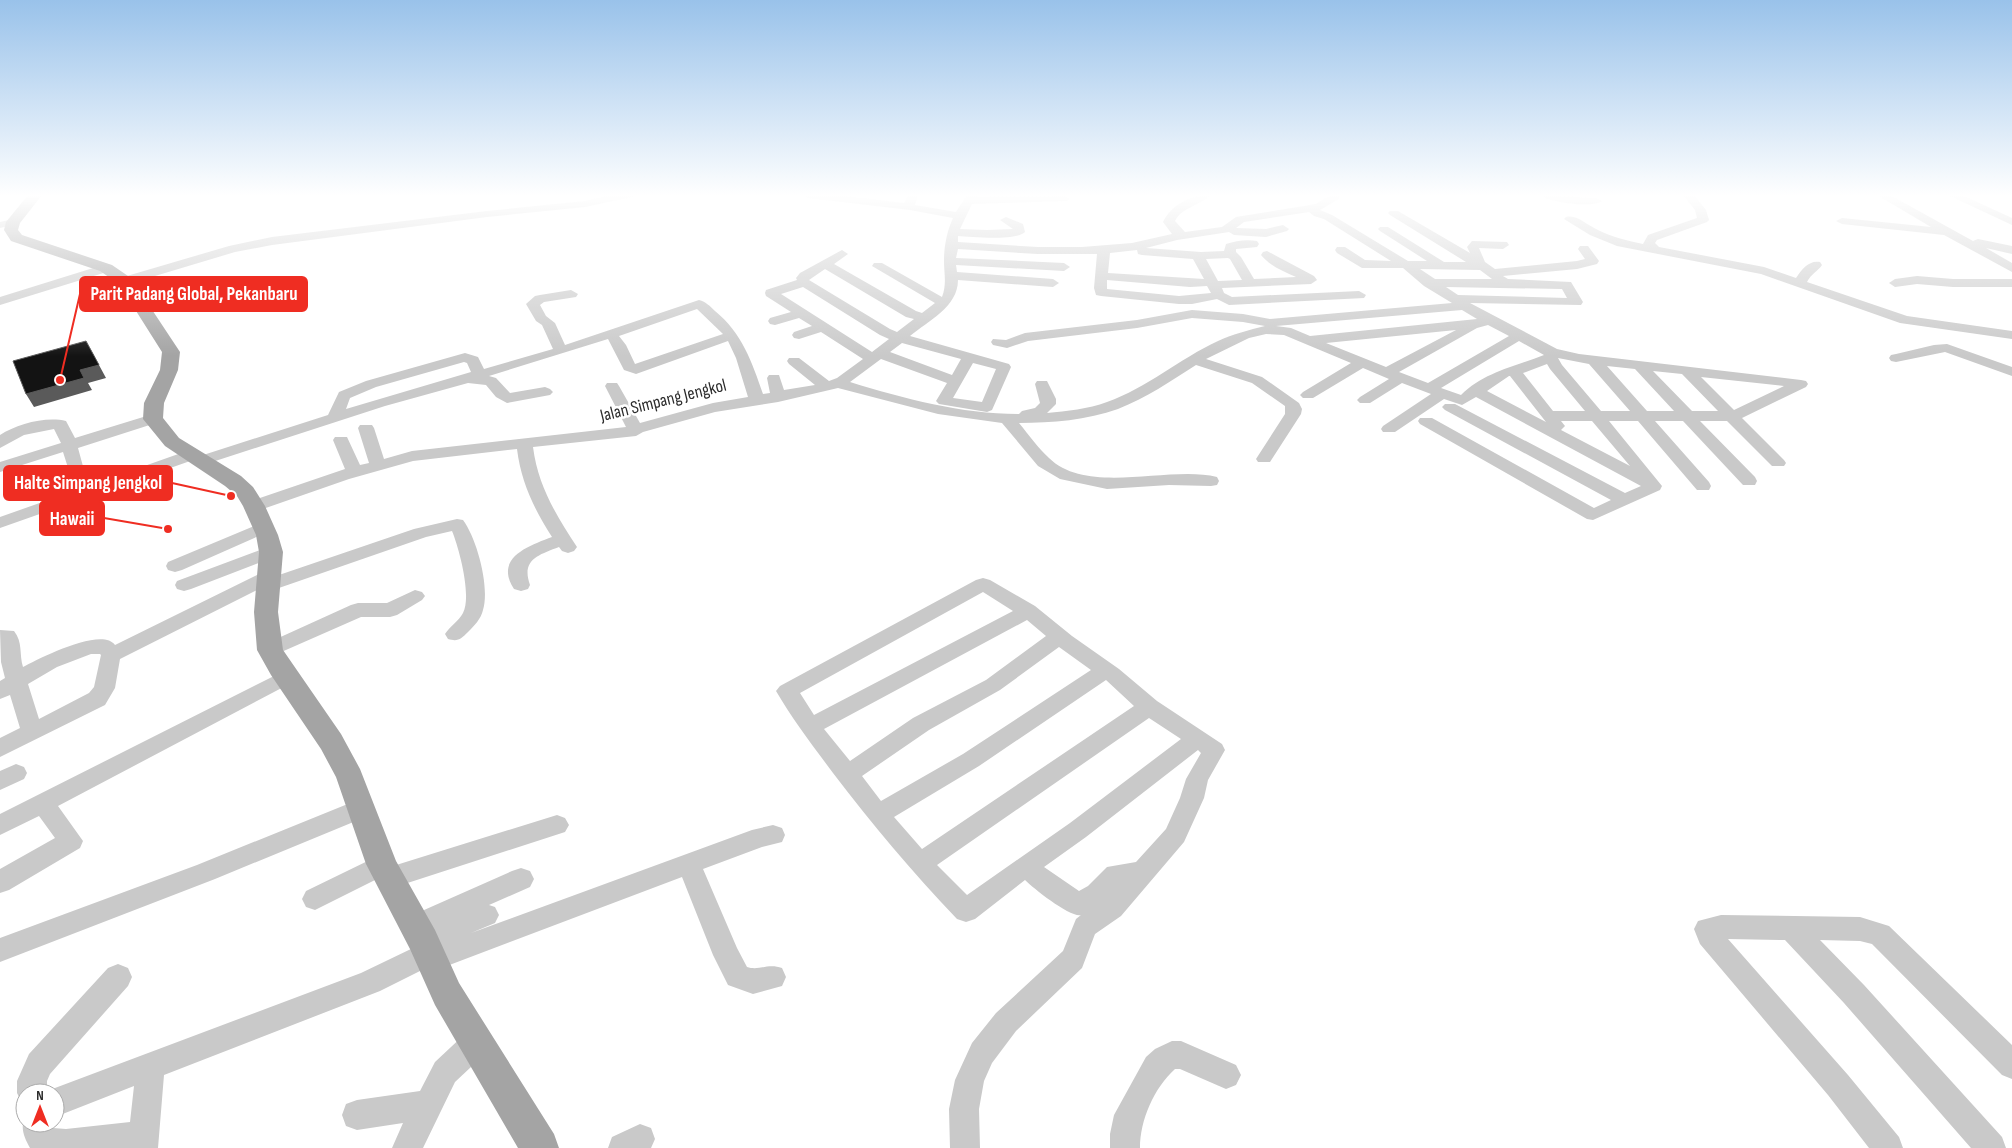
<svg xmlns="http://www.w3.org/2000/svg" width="2012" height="1148" font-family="'Sofia Sans Condensed',sans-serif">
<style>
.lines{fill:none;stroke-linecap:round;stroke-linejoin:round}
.minor{fill:#c9c9c9;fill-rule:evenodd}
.major{fill:#a4a4a4;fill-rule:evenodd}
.shaded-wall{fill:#5a5a5a}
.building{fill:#131313;stroke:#5a5a5a}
.labels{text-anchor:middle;stroke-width:5;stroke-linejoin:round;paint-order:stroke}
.street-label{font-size:18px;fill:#2c2c2c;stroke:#fff}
.leader{fill:none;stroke:#ef2d22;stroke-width:2}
.callout-dot{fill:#ef2d22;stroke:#fff;stroke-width:2}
.callout{fill:#ef2d22;stroke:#ef2d22;stroke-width:2}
.callout-label{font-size:19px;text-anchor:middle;font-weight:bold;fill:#fff}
</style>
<rect width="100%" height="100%" fill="#fff"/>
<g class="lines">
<path class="minor" d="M 611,195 L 633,195 L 632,197 L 585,207 L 487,217 L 272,245 L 235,252 L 125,285 L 119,281 L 120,278 L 229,246 L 272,237 L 487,211 L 585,201 Z
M 803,195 L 838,195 L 904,203 L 908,195 L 918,195 L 915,205 L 956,212 L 967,195 L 978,195 L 977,197 L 1063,196 L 1067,197 L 1069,199 L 1067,201 L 972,204 L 960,229 L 987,230 L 1013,229 L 1000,220 L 1006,217 L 1023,224 L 1025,232 C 1016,241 972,237 958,236 L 958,242 L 1038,247 L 1082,247 L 1132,243 L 1172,234 L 1163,222 C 1172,204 1191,195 1210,195 C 1200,206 1182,207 1175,221 L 1185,232 L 1222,227 L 1236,217 L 1316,204 L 1330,195 L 1339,195 L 1339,199 L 1320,210 L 1332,215 L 1408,261 L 1427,261 L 1380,231 L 1378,229 L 1380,227 L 1388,227 L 1444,262 L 1466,262 L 1390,215 L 1388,213 L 1390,211 L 1398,211 L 1470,253 L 1467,247 L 1472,241 L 1507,242 L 1509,245 L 1503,249 L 1479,248 L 1485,262 L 1495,269 L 1577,261 L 1585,259 L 1578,249 L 1580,246 L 1588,246 L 1599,261 L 1597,264 L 1577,269 L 1503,276 L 1508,279 L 1571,282 L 1583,302 L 1581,305 L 1470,303 L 1557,349 L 1579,354 L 1801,380 L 1806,381 L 1808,384 L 1806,387 L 1742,418 L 1784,460 L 1786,463 L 1784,466 L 1772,466 L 1727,421 L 1700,421 L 1755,477 L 1757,481 L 1755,485 L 1743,485 L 1683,421 L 1655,421 L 1709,482 L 1711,486 L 1709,490 L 1697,490 L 1638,421 L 1609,421 L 1662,486 L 1660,490 L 1593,520 L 1587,519 L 1420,424 L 1418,421 L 1420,418 L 1432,418 L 1594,508 L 1611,500 L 1445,410 L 1442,407 L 1445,404 L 1455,404 L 1625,493 L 1641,486 L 1476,397 L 1462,405 L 1444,399 L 1395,432 L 1383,432 L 1381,429 L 1383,426 L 1431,394 L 1402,383 L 1370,403 L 1360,403 L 1357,400 L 1360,397 L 1389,379 L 1363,368 L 1313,398 L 1303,398 L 1300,395 L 1303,392 L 1351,363 L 1284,335 L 1266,334 L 1249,338 L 1206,359 L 1262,377 L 1299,403 L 1302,409 L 1301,414 L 1270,462 L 1258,462 L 1256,459 L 1285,414 L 1285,406 L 1252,383 L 1196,365 C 1171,381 1146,398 1118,409 C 1087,420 1052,423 1019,423 C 1029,435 1038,448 1049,458 C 1088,496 1169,465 1217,477 L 1219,481 L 1217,485 L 1211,486 L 1169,485 L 1107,489 L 1060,479 L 1038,466 L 1002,423 L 938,414 L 838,388 L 778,402 L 715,412 L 643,432 L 636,436 L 533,447 C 538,486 556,515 577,547 L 574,551 L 568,553 L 562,551 L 559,547 C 538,555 521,560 530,585 L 528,589 L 521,591 L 514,589 C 494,558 528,546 552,537 C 534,509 521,482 517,449 L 413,461 L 349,479 L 260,510 L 254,511 L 248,510 L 245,506 L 248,502 L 345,469 L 333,440 L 335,437 L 347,437 L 360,465 L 369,463 L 358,428 L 360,425 L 372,425 L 374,428 L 384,459 L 412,451 L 626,427 L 605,386 L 607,383 L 617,383 L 619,386 L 640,423 L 713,403 L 748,397 L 736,358 L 728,341 L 636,374 L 624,370 L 608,339 L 489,376 L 496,378 L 510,393 L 545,387 L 550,389 L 553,392 L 550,395 L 507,403 L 496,397 L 486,385 L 468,383 L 385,406 L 206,464 L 194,464 L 193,460 L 0,528 L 0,517 L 184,452 L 196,452 L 197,457 L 328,415 L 339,392 L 366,381 L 465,353 L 478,357 L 484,369 L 553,349 L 542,325 L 536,321 L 526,304 L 535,296 L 540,295 L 571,290 L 578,294 L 576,297 L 544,302 L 540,305 L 546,316 L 555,323 L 565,345 L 699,300 C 706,302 710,306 715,311 C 742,333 752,362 763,394 L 770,393 L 767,378 L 769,375 L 779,375 L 784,390 L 815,385 L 789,364 L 787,361 L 789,358 L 799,358 L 829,381 L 837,378 L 863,359 L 821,332 L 799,339 L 794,338 L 792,335 L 794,332 L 812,326 L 799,318 L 775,325 L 770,324 L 768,321 L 770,318 L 791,312 L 766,296 L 765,293 L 766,290 L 797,280 L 796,278 L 800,273 L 842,250 L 848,254 L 834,264 L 916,311 L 922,313 L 935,303 L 872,266 L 874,263 L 882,263 L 942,297 C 947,284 944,273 944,261 C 944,246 947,231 953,218 L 910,210 L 808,198 ZM 1309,212 L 1314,216 L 1324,219 L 1391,261 L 1365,260 L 1345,247 L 1337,247 L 1335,250 L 1337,253 L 1362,268 L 1403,268 L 1424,286 L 1452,303 L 1270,319 L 1243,314 L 1192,310 L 1137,320 L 1025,333 L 1006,340 L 993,339 L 991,342 L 993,345 L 1007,348 L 1028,341 L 1137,328 L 1192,318 L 1243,322 L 1265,326 C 1249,330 1233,334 1218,341 C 1179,359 1147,388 1107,402 C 1088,409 1067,411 1047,413 L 1056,404 L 1056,399 L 1047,381 L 1037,381 L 1035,384 L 1040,403 L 1035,408 L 1022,411 L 1019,414 C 962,414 905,399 850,382 L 881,359 L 947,383 L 936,401 L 939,404 L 987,412 L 992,410 L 1011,367 L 1009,364 L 910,336 C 928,321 958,307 958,280 L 1053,287 L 1059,283 L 1053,279 L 957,272 L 956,265 L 1064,271 L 1070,267 L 1064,263 L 956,258 L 958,249 L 1038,254 L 1097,254 L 1094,288 L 1096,295 L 1101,296 L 1179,304 L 1192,304 L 1217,299 L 1229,305 L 1364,298 L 1366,295 L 1359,291 L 1232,297 L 1224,293 L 1222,288 L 1311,284 L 1317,280 L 1314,276 L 1267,251 L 1263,252 L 1261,255 C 1270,266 1283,271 1296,277 L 1254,279 L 1241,257 L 1236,252 L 1236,249 L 1257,247 L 1259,244 L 1257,241 C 1246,239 1236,241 1226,244 L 1224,251 L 1201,252 L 1146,248 L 1177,240 L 1229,232 L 1234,235 L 1266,237 L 1287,231 L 1289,229 L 1283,225 L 1266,229 L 1236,228 L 1244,222 ZM 1137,250 L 1138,254 L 1142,255 L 1193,259 L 1204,279 L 1108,273 L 1110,253 ZM 1228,258 L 1230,259 L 1242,280 L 1218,281 L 1206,259 ZM 825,269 L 906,317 L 914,319 L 897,332 L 890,329 L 809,280 ZM 1420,269 L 1480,270 L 1492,279 L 1435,279 ZM 1107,280 L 1190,287 L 1207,286 L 1211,293 L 1179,296 L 1107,289 ZM 803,287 L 880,335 L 889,339 L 872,352 L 781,294 ZM 1446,287 L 1562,289 L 1567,298 L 1458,295 ZM 697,309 L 723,334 L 635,364 L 626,345 L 619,336 ZM 1462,310 L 1477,319 L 1310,336 L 1291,328 L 1276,326 ZM 1488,325 L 1509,336 L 1428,383 L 1399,372 L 1477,328 ZM 1456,330 L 1386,367 L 1326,343 ZM 1519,341 L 1544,355 C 1516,366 1484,372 1461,395 L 1441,388 ZM 902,343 L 961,359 L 952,375 L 890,352 ZM 1558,358 L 1589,364 L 1630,411 L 1601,411 L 1562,365 ZM 464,362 L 467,363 L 471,372 L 346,409 L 350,398 L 376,387 ZM 973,363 L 996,369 L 982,402 L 953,398 ZM 1547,364 L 1550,369 L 1585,411 L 1553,411 L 1523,373 ZM 1607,366 L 1635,369 L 1674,411 L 1647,411 ZM 1653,371 L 1682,374 L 1718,411 L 1692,411 ZM 1509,376 L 1510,376 L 1546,422 L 1487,391 ZM 1701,377 L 1784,386 L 1734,410 ZM 1561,421 L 1592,421 L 1630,466 L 1561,430 L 1565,426 Z
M 1541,195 L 1596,198 L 1602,201 C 1594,208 1549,203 1541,195 Z
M 1683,195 L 1694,195 L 1706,210 L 1709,220 L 1707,222 L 1657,240 L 1655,243 L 1659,247 L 1764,267 L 1796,278 C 1802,269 1809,260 1820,262 L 1822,265 C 1818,271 1811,274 1807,282 L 1907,316 L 2012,331 L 2012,339 L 1900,323 L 1761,274 L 1617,246 L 1590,235 L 1564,219 L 1566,217 C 1577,214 1588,226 1598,230 C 1612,237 1628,241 1643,244 L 1648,235 L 1697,218 L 1695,210 Z
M 1877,195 L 1890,195 L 1973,241 L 1978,239 L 2012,246 L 2012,254 L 1986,248 L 2012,263 L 2012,272 L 1944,235 L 1842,224 L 1836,221 L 1842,218 L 1931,227 Z
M 1948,195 L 1962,195 L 2012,218 L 2012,225 Z
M 13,219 L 17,220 L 19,222 L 17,224 L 0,228 L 0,222 Z
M 106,264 L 110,265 L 112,268 L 110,271 L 0,305 L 0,297 Z
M 1917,276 L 1953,279 L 2012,279 L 2012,287 L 1953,287 L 1917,284 L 1895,287 L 1889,283 L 1895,279 Z
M 1947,344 L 2012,367 L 2012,376 L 1945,352 L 1896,362 L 1891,361 L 1889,358 L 1891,355 L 1896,354 L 1934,345 Z
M 153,414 L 159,416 L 161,419 L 159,422 L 78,448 L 84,470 L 82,474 L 70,474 L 63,452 L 0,472 L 0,462 L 61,443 L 54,429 L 24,435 L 0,448 L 0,435 C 17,424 46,416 66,421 L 75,438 Z
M 457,519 L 463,520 C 477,539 490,587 483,610 C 481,619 474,626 468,632 C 461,639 458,642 448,639 L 445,634 C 450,626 459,621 463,613 C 472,596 459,548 452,531 L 426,537 L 276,589 L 269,591 L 261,588 L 120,659 L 115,688 L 105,705 L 0,757 L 0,738 L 20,728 L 10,695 L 0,699 L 0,681 L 5,678 L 1,662 L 0,630 L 14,631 C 23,642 19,654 23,667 C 38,659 102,626 115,645 L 263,572 L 270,570 L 277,572 L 279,575 L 414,529 ZM 91,654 L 100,654 L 101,655 L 94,687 L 89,693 L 39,719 L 28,684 L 57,667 Z
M 264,522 L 270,523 L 273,527 L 270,531 L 182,570 L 175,572 L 168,570 L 166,566 L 168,562 Z
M 271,546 L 277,548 L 280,552 L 277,556 L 191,589 L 184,591 L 177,589 L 175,585 L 177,581 Z
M 983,578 L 990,580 L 1035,606 L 1072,636 L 1119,669 L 1157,701 L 1222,744 L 1225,750 L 1208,780 L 1204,798 L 1184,842 L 1121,916 L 1095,934 L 1082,968 L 1016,1031 L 992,1063 L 984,1081 L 979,1109 L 980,1148 L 950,1148 L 949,1109 L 955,1080 L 972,1043 L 996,1013 L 1063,951 L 1076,919 L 1081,915 C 1071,918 1034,889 1025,880 L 975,919 L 966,922 L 957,919 C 912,872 872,824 833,773 C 813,746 793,720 776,691 L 780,686 L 976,580 ZM 983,592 L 1013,611 L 814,715 L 800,693 ZM 1027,620 L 1046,636 L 986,680 L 913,718 L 850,761 L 824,729 ZM 1059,647 L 1091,670 L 963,754 L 881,801 L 862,776 L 929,730 L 1000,690 ZM 1106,680 L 1134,706 L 922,849 L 894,817 L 979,766 ZM 1149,718 L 1181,739 L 1070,823 L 967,895 L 937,865 ZM 1198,750 L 1201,753 L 1186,779 L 1180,798 L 1166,829 L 1136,862 L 1107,867 L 1088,886 L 1079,891 L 1044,867 L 1086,837 Z
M 415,590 L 422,592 L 425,596 L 422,600 L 397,615 L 390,617 L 361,617 L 270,657 L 263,655 L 260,650 L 263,645 L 351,605 L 358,603 L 387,603 Z
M 286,670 L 293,672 L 296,677 L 293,682 L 58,806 L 83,841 L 80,848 L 9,890 L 0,893 L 0,869 L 55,838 L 39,816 L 0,835 L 0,814 Z
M 16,764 L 24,767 L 27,773 L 24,779 L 0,790 L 0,771 Z
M 360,799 L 368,802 L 372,809 L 368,816 L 215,879 L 0,962 L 0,938 L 197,865 Z
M 557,815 L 565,818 L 569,825 L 565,832 L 389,889 L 380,886 L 377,879 L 315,910 L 306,907 L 302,899 L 306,891 L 382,854 L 391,857 L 393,866 Z
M 773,825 L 782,828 L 785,835 L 782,842 L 762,847 L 703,869 L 737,948 L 747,967 C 759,971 768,963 782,968 L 786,977 L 782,986 L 753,994 L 728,985 L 713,955 L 682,877 L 431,972 L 424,969 L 380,991 L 164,1075 L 158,1148 L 30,1148 C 24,1137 20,1128 25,1116 L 25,1123 L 52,1123 L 53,1128 L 66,1129 L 130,1122 L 134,1086 L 55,1117 L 55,1093 L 25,1093 L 25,1105 L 22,1103 L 17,1093 L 17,1081 L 29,1054 L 108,968 L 118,964 L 128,968 L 132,977 L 128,986 L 50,1074 L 47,1081 L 47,1091 L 361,973 L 413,948 L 410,941 L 412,936 L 406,934 L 402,926 L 406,918 L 512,871 L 521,868 L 530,871 L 534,879 L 530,887 L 489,905 L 495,907 L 499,915 L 495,923 L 471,933 L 752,830 Z
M 1721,915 L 1860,917 L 1889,926 L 2012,1045 L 2012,1079 L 2002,1075 L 1872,944 L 1860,941 L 1820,940 L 1864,985 L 2002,1137 L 2006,1148 L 1971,1148 L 1844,1003 L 1785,940 L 1728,939 L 1848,1075 L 1899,1137 L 1903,1148 L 1869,1148 L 1828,1095 L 1700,944 L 1694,929 L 1698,921 Z
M 477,1028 L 487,1032 L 491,1042 L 487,1052 L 455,1082 L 423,1148 L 392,1148 L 403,1123 L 357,1130 L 346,1126 L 342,1115 L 346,1104 L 357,1100 L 420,1091 L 435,1062 L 467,1032 Z
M 1172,1041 L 1181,1041 L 1236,1065 L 1241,1075 L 1236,1085 L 1226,1089 L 1180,1069 L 1175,1069 C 1154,1088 1140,1120 1140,1148 L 1110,1148 L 1110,1134 L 1114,1115 L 1146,1057 L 1155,1049 Z
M 640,1124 L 651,1128 L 655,1139 L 651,1148 L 608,1148 L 612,1137 Z"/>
<path class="major" d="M 28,195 L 42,195 L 20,223 L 18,230 L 22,235 L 112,265 L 131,278 L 180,352 L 178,370 L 164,403 L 163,418 L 179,438 L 241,476 L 253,487 L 265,506 L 278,535 L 283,552 L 278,612 L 283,650 L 341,734 L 360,769 L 396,861 L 435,930 L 459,983 L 554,1134 L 559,1148 L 518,1148 L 435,1005 L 410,949 L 366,864 L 336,777 L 321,749 L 271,675 L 257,650 L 254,612 L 259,552 L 256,535 L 243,506 L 237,496 L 225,486 L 165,446 L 143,419 L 144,403 L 160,370 L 162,352 L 119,284 L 100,271 L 11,241 L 4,230 L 6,222 Z"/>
</g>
<path class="shaded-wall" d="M 86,341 L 106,378 L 88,383 L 92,390 L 34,407 L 26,394 Z"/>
<path class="building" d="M 86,341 L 99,365 L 80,370 L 84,378 L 26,394 L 13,361 Z"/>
<linearGradient id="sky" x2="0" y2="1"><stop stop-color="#99c2ea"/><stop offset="0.55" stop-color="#fff"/><stop offset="1" stop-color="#fff" stop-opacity="0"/></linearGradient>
<rect width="2012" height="356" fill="url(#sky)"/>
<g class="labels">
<g class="street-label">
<text transform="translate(663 400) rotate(-14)" y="6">Jalan Simpang Jengkol</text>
</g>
</g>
<path class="leader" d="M60 380L80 294M231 496L172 483M168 529L104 518"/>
<g class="callout-dot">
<circle cx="60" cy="380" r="5"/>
<circle cx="231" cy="496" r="5"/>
<circle cx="168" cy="529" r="5"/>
</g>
<g class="callout">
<rect x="80" y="277" width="227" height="34" rx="5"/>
<rect x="4" y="466" width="168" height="34" rx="5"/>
<rect x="40" y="501" width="64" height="34" rx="5"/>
</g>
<g class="callout-label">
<text x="194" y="300">Parit Padang Global, Pekanbaru</text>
<text x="88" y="489">Halte Simpang Jengkol</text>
<text x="72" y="525">Hawaii</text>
</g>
<g transform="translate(40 1108)"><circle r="24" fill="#ffffff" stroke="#ababab"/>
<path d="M0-4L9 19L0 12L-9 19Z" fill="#ef2d22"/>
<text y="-8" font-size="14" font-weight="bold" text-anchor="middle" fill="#2c2c2c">N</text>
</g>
</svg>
